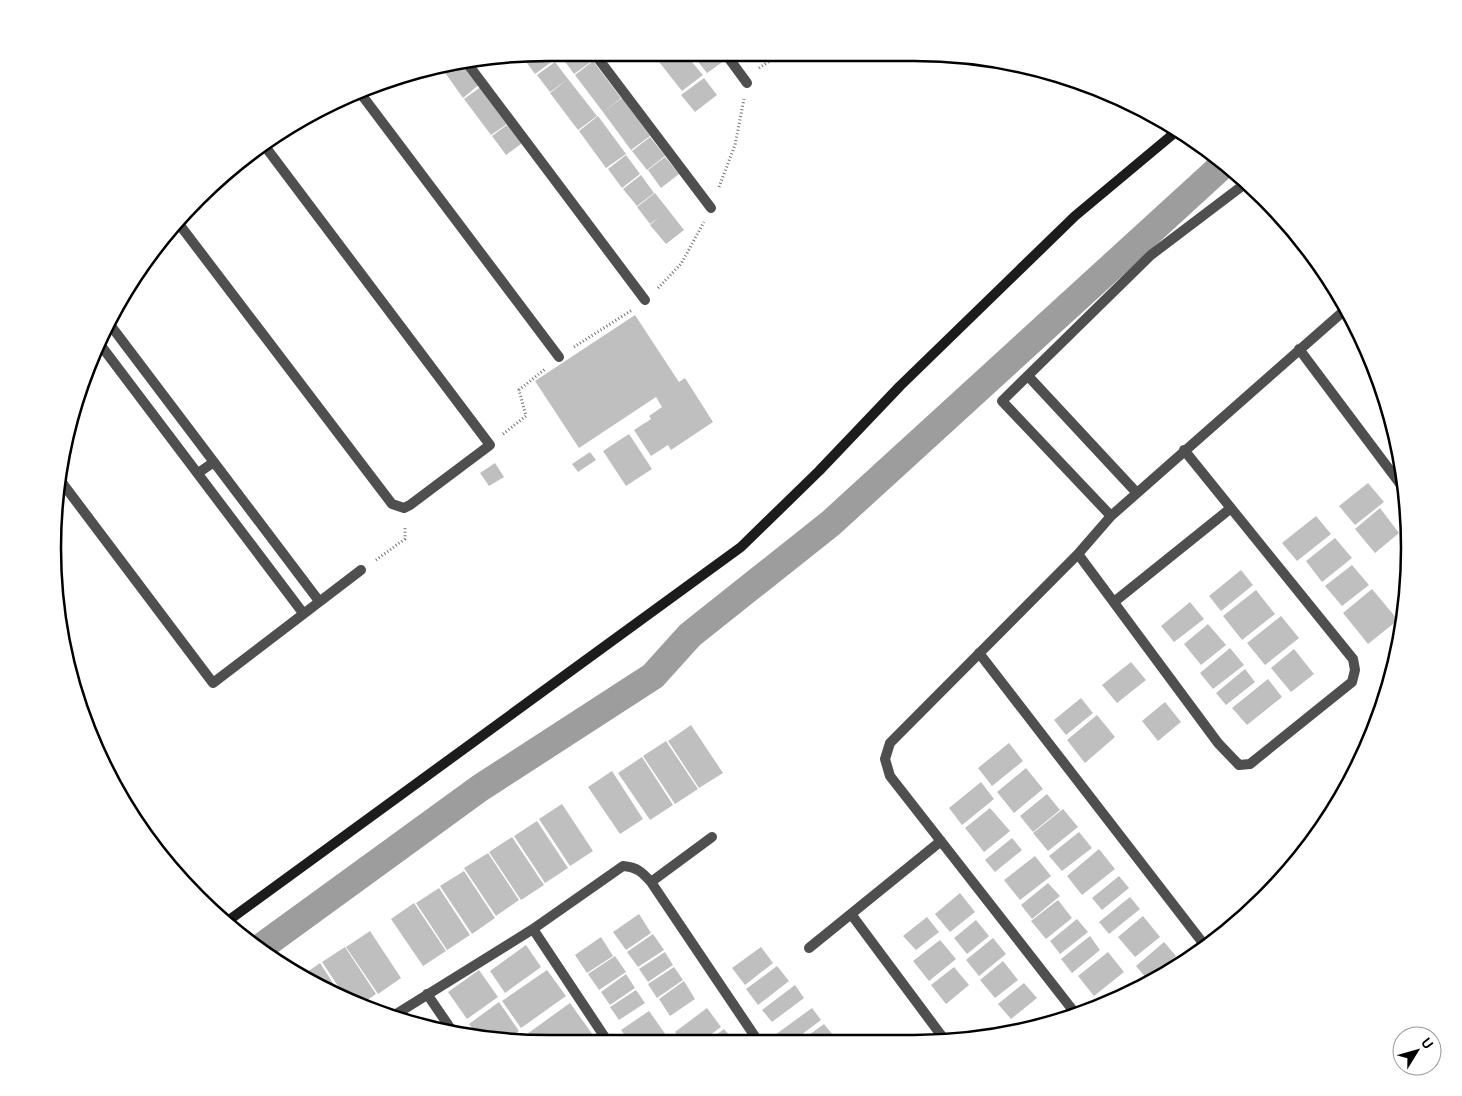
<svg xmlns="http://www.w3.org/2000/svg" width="1462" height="1096" font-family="'Space Grotesk',sans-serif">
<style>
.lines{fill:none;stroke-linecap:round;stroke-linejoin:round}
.canal{stroke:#9d9d9d;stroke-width:28}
.building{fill:#bfbfbf}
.path{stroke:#717171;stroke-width:3;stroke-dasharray:1 2.5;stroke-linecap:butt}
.street{stroke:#4f4f4f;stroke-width:10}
.secondary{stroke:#1c1c1c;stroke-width:10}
.rim{fill:none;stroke:#000;stroke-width:2.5}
</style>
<rect width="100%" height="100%" fill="#fff"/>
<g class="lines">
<path class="canal" d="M 260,948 L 480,788 L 653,676 L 690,635 L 831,523 L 1224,164"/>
</g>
<path class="building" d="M 548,53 L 554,60 L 535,74 L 522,56 Z
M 567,53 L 586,53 L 592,61 L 574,74 L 561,56 Z
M 652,53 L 684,53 L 703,75 L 682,91 Z
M 691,53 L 724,53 L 728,58 L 707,73 Z
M 593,61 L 621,98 L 603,112 L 575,75 Z
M 555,62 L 568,79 L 550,92 L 537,75 Z
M 468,63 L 470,66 L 460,73 L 468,68 L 480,84 L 463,98 L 441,67 Z
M 704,78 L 717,95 L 695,112 L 681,95 Z
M 568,79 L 597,116 L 578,130 L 550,93 Z
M 482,86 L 510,122 L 491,135 L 464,99 Z
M 622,98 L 650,136 L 631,150 L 603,112 Z
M 598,116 L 626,154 L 606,168 L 579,131 Z
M 511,122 L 525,141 L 506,155 L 492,136 Z
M 650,137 L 665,156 L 647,170 L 632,151 Z
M 626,155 L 640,174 L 622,188 L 608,169 Z
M 665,157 L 679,174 L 661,188 L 648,170 Z
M 641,175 L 654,193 L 637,206 L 623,189 Z
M 655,193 L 684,230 L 666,244 L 650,225 L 659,217 L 650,224 L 637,207 Z
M 635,315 L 679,382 L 685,378 L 713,422 L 671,450 L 668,445 L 651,456 L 634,430 L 651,419 L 649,416 L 662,407 L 656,397 L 579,448 L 535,381 Z
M 629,434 L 652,469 L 626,486 L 603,451 Z
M 590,452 L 596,460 L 578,472 L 572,464 Z
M 495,463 L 504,477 L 489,486 L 480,473 Z
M 1368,483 L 1384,502 L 1355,525 L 1339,506 Z
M 1380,508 L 1399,533 L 1375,553 L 1355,529 Z
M 1316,516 L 1331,534 L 1297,561 L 1282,543 Z
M 1335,538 L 1352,558 L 1322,582 L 1306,561 Z
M 1352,565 L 1369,585 L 1342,606 L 1325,586 Z
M 1241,570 L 1253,585 L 1221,611 L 1209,596 Z
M 1372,589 L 1398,620 L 1368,644 L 1343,613 Z
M 1256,590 L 1275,614 L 1242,640 L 1223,616 Z
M 1190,602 L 1204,619 L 1174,642 L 1161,626 Z
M 1281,616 L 1299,638 L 1265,665 L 1247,643 Z
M 1208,624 L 1226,645 L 1201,665 L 1184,644 Z
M 1230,648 L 1244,665 L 1213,689 L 1200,673 Z
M 1294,649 L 1314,674 L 1291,692 L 1271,668 Z
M 1131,662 L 1146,680 L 1117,703 L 1102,685 Z
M 1245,669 L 1255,682 L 1226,705 L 1216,693 Z
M 1268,679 L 1282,697 L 1247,725 L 1232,708 Z
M 1081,698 L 1093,713 L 1066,735 L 1054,720 Z
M 1165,702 L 1181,722 L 1158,741 L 1142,721 Z
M 1097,715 L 1115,737 L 1085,763 L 1067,740 Z
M 691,725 L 723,773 L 699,788 L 668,741 Z
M 666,741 L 698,789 L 675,804 L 643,756 Z
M 1009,743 L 1023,761 L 992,786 L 978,768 Z
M 642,757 L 673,805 L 650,820 L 618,773 Z
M 1026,768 L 1043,789 L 1014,813 L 997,792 Z
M 612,771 L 643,819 L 620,834 L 588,787 Z
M 981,782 L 994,799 L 962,825 L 949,808 Z
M 1047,794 L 1060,810 L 1033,832 L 1020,816 Z
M 562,804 L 593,851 L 570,866 L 539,819 Z
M 990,808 L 1010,831 L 984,852 L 965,828 Z
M 1063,809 L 1078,827 L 1048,851 L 1033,833 Z
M 537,821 L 568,868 L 545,883 L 514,836 Z
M 1079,832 L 1092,848 L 1062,871 L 1049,856 Z
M 512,837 L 544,885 L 521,900 L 489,852 Z
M 1012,838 L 1022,850 L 995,872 L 985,860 Z
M 1099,849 L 1115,869 L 1082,895 L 1067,876 Z
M 488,853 L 519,900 L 496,916 L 464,868 Z
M 1035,856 L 1051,876 L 1020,900 L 1004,880 Z
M 464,871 L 495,918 L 472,934 L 440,886 Z
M 1119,876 L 1129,888 L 1102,910 L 1092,898 Z
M 1048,883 L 1060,896 L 1032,919 L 1021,905 Z
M 439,888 L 470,935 L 447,950 L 416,903 Z
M 960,893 L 975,912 L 950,932 L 935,914 Z
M 1130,897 L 1140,909 L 1109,934 L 1099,922 Z
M 1058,900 L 1072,918 L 1046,939 L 1031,921 Z
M 414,903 L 446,951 L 423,966 L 391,919 Z
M 639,914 L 651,933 L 626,950 L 613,932 Z
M 1143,916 L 1160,937 L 1135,957 L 1118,937 Z
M 927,917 L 939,932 L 916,950 L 903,936 Z
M 1077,919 L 1088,932 L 1060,954 L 1050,941 Z
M 976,920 L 989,936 L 967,954 L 954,938 Z
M 370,931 L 401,978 L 378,994 L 346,947 Z
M 653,934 L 664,950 L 638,967 L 627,952 Z
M 1090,936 L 1100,950 L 1072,973 L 1061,959 Z
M 601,937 L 613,956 L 587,973 L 575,955 Z
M 993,938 L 1006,954 L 979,976 L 966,960 Z
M 940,940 L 956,959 L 929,981 L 913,961 Z
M 1164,942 L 1176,956 L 1147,979 L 1136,966 Z
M 526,945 L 541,967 L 505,993 L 490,971 Z
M 345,947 L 376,994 L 363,1003 L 344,995 L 322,962 Z
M 761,947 L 773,963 L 745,985 L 732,968 Z
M 665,952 L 673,965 L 648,982 L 639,969 Z
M 1108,952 L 1124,972 L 1094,996 L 1078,976 Z
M 615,956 L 626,972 L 599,990 L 588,974 Z
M 1003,961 L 1018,980 L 995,998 L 980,980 Z
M 320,963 L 340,994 L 300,977 Z
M 777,966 L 789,981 L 758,1005 L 746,989 Z
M 674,967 L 683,980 L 657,998 L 648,984 Z
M 954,967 L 969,985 L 946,1004 L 931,985 Z
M 479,970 L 498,997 L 467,1019 L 448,992 Z
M 547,970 L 566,996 L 521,1028 L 502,1001 Z
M 626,974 L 635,988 L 610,1005 L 601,992 Z
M 684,981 L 695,999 L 670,1016 L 659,999 Z
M 1024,983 L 1037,998 L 1011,1019 L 998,1004 Z
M 795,985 L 804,998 L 772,1022 L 762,1010 Z
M 636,990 L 645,1003 L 619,1020 L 610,1007 Z
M 499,1002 L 519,1031 L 505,1041 L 478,1036 L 469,1024 Z
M 570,1003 L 598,1042 L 532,1042 L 527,1034 Z
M 707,1008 L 721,1027 L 702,1041 L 681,1041 L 675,1032 Z
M 812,1008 L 821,1020 L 793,1041 L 779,1041 L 775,1035 Z
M 649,1011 L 659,1025 L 670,1041 L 630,1042 L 621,1030 Z
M 824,1024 L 837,1040 L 802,1040 Z
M 724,1029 L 734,1041 L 708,1041 Z"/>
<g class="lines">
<path class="path" d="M 759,68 L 782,53
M 719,187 L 735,145 L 744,99
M 658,288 L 681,264 L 704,222
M 574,347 L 632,310
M 503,434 L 526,416 L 519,390 L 545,369
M 376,560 L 405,539 L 405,526"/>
<path class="street" d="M 594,53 L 711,208
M 725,53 L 747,83
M 467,63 L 645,300
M 361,94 L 559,357
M 176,220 L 392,504 L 404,508 L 410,505 L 490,445 L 264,145
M 108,322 L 319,601
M 99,343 L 303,613
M 1299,349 L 1404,489
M 1029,377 L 1136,492
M 198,473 L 214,462
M 60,480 L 213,683 L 361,570
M 1111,516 L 1002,401 L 1151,255 L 1246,183
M 1078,554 L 1218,743 L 1239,765 L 1250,764 L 1352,682 L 1355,670 L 1353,659 L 1184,450
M 1114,602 L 1231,508
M 979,653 L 1206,947
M 651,882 L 712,837
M 851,914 L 944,1039
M 533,929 L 608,1042
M 809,948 L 941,841
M 427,994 L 453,1032
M 1075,1013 L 890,776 L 885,759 L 890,743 L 1078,554 L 1111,516 L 1346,309
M 393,1016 L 533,929 L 623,866 C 637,867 642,872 651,882 L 758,1041"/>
<path class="secondary" d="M 225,923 L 741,547 L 819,471 L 900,386 L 1075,216 L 1178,130"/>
</g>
<path d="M0 0H1462V1096H0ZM548 61H914A487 487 0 0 1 1401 548V548A487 487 0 0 1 914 1035H548A487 487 0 0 1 61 548V548A487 487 0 0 1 548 61Z" fill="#fff" fill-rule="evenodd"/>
<path class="rim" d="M548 61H914A487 487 0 0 1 1401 548V548A487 487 0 0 1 914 1035H548A487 487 0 0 1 61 548V548A487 487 0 0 1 548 61Z"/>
<g transform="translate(1417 1051) rotate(53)"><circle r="24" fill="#ffffff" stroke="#999999"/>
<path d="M0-4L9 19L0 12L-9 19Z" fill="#000000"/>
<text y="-8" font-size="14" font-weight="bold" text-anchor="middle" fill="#000000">U</text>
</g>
</svg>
